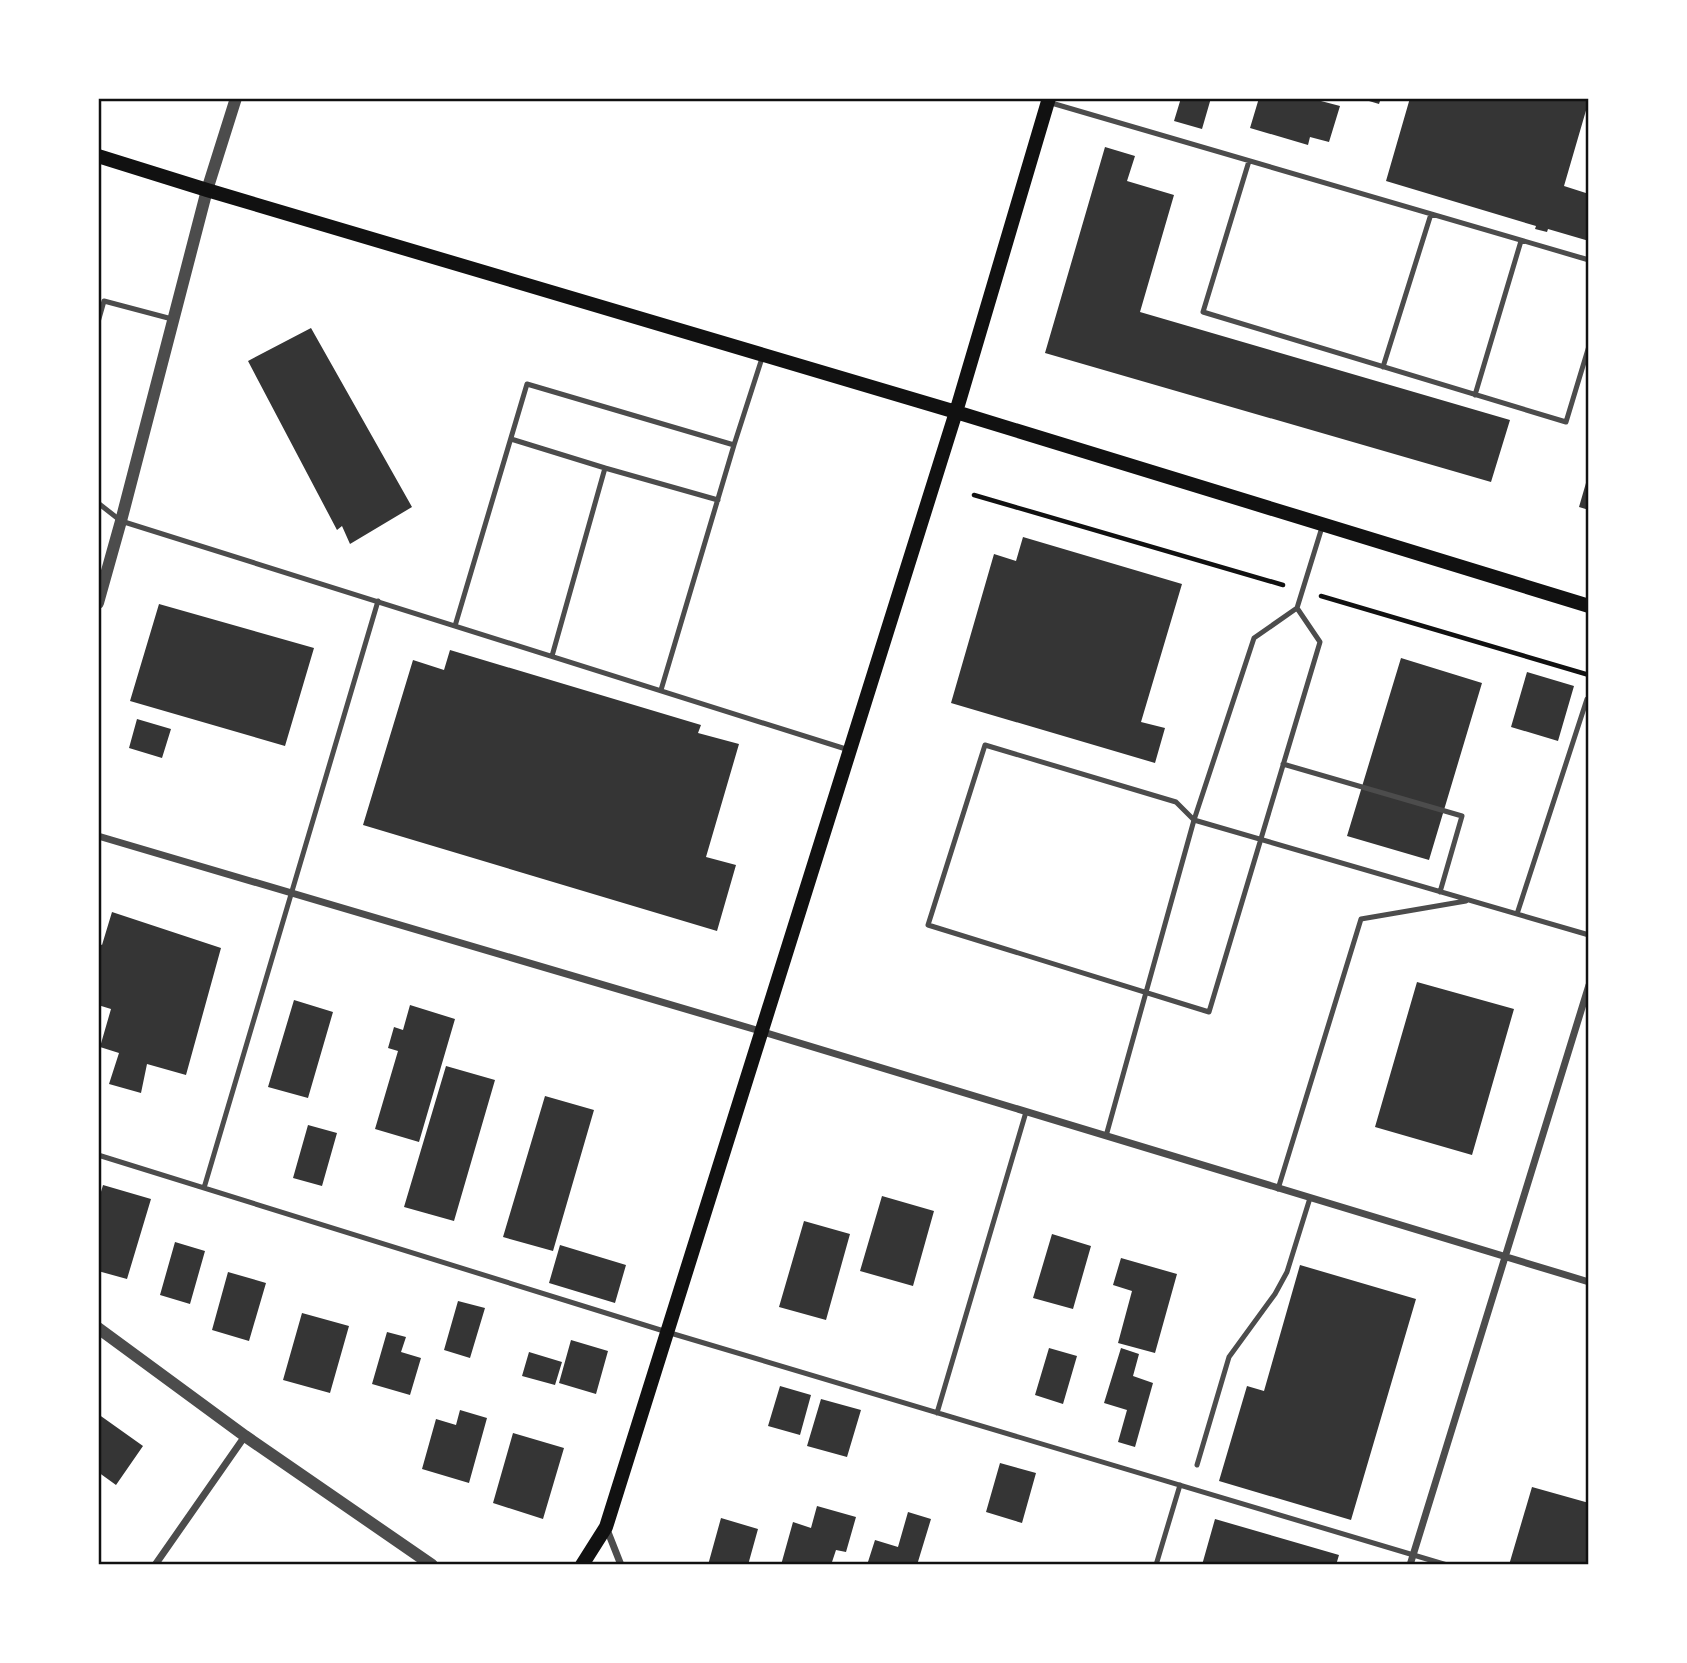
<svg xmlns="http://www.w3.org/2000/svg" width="1687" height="1663" font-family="Rubik,sans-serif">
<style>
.building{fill:#353535}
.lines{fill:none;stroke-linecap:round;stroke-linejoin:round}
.path{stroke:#111;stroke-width:4.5}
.service{stroke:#4c4c4c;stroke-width:5}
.minor{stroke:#4c4c4c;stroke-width:7}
.tertiary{stroke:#4c4c4c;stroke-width:12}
.secondary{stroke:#111;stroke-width:14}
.neatline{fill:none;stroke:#111;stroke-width:2.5}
</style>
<rect width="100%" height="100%" fill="#fff"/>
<path class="building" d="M 1181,98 L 1211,98 L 1202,129 L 1174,121 Z
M 1259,98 L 1322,98 L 1321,101 L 1340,106 L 1329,142 L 1310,137 L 1308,145 L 1250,128 Z
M 1359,98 L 1381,98 L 1379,104 Z
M 1410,98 L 1589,98 L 1589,108 L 1587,107 L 1564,186 L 1589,194 L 1589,241 L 1548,229 L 1547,232 L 1535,229 L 1536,226 L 1386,181 Z
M 1105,147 L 1135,156 L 1127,181 L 1174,195 L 1140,312 L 1510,420 L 1491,482 L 1045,353 Z
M 311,328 L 412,507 L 350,544 L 342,526 L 337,530 L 248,361 Z
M 1588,476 L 1589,476 L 1589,510 L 1579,507 Z
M 1023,537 L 1182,584 L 1141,722 L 1165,728 L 1155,763 L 951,703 L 994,554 L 1016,561 Z
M 159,604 L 314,648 L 285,746 L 130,701 Z
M 450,650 L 701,725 L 698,733 L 739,744 L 706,857 L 736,865 L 717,931 L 363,825 L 413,660 L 444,670 Z
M 1401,658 L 1482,683 L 1429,860 L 1347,836 Z
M 1527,672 L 1574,686 L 1558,741 L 1511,727 Z
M 137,719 L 171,729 L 162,758 L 129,748 Z
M 112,912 L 221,948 L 186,1075 L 147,1064 L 141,1093 L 109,1084 L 119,1053 L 100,1047 L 111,1009 L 98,1005 L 98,943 L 102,945 Z
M 1417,982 L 1514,1009 L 1472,1155 L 1375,1127 Z
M 294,1000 L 333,1012 L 308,1098 L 268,1087 Z
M 410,1005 L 455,1019 L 419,1142 L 375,1129 L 398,1051 L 388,1048 L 394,1027 L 403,1030 Z
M 446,1066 L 495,1080 L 454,1221 L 404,1207 Z
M 545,1096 L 594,1110 L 553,1251 L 503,1237 Z
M 308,1125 L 337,1133 L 322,1186 L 293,1178 Z
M 103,1185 L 151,1199 L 127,1279 L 98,1271 L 98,1202 Z
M 882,1196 L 934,1211 L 913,1286 L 860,1271 Z
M 804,1221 L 850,1234 L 826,1320 L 779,1307 Z
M 1052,1234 L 1091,1246 L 1073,1309 L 1033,1298 Z
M 175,1242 L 205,1251 L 190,1304 L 160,1295 Z
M 560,1245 L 626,1265 L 615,1303 L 549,1283 Z
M 1121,1258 L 1177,1274 L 1155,1353 L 1118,1343 L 1132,1291 L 1113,1285 Z
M 1300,1265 L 1416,1299 L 1351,1520 L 1219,1481 L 1247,1386 L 1264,1391 Z
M 228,1272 L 266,1283 L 249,1341 L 212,1330 Z
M 458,1301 L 485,1308 L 470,1358 L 444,1350 Z
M 302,1313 L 349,1326 L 330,1393 L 283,1380 Z
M 387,1332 L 406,1337 L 401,1352 L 421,1358 L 410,1395 L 372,1384 Z
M 571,1340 L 608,1351 L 596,1394 L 559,1383 Z
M 1049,1348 L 1077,1356 L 1063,1404 L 1035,1395 Z
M 1121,1348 L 1139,1354 L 1133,1376 L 1153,1383 L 1135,1447 L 1118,1442 L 1127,1410 L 1104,1403 Z
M 529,1352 L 562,1362 L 555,1385 L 522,1376 Z
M 780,1386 L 811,1395 L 800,1435 L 768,1426 Z
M 821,1399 L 861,1410 L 847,1457 L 807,1446 Z
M 460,1410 L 487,1418 L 469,1483 L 422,1469 L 436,1419 L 456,1425 Z
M 98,1414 L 143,1446 L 116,1485 L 98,1472 Z
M 513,1433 L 564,1448 L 543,1519 L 493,1503 Z
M 1000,1463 L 1036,1473 L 1022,1523 L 986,1512 Z
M 1532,1487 L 1589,1503 L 1589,1565 L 1509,1565 Z
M 817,1506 L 856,1517 L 846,1552 L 836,1550 L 831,1565 L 781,1565 L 793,1522 L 811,1528 Z
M 908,1512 L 931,1519 L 917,1565 L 867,1565 L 875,1540 L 898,1547 Z
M 721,1518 L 758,1529 L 748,1565 L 708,1565 Z
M 1215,1519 L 1339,1555 L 1336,1565 L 1202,1565 Z"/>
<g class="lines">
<path class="path" d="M 974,495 L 1283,585
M 1321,596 L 1589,675"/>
<path class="service" d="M 1048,102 L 1589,260
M 1249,161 L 1203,312 L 1566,422 L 1589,346
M 98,322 L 104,301 L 172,319
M 1383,367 L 1431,214
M 1475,395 L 1521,241
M 511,439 L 605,468
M 734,445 L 763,355
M 98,503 L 121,521 L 849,750
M 1297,608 L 1254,638 L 1194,820 L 1176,802 L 985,745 L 928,925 L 1209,1012 L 1320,642 L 1297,608 L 1323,524
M 455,626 L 527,384 L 734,445 L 661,690
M 552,656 L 605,468 L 718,500
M 1283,764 L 1462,816 L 1440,892
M 1517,914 L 1587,699
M 1106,1136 L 1194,820 L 1589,935
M 98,1155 L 667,1332 L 1447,1565
M 204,1188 L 378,601
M 1278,1189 L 1361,919 L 1466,901
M 937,1413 L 1026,1112
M 1197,1465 L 1229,1357 L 1275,1294 L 1287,1272 L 1310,1198
M 1156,1565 L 1180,1485"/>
<path class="minor" d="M 98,836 L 760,1031 L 1589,1282
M 606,1527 L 621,1565
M 155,1565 L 245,1436
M 1410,1565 L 1589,985"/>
<path class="tertiary" d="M 98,603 L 121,521 L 207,190 L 236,98
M 98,1328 L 245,1436 L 432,1565"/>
<path class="secondary" d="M 98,156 L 207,190 L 956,412 L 1589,606
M 582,1565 L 606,1527 L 956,412 L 1049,98"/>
</g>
<rect width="1687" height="1663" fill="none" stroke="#ffffff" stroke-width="200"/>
<rect x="100" y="100" width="1487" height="1463" class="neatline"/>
</svg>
